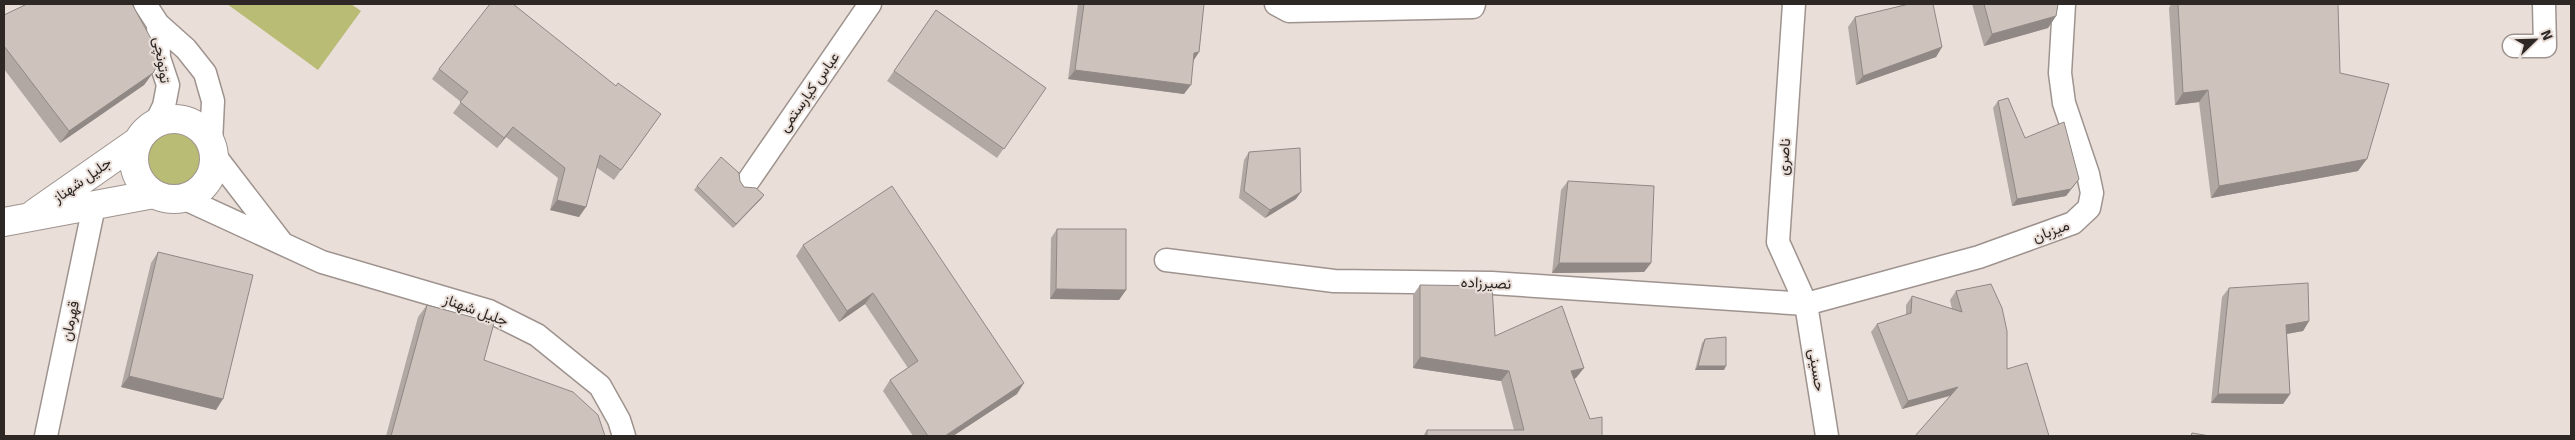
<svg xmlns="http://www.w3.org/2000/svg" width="2575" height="440" font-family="Signika,Vazirmatn,sans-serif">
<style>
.green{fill:#b9bc75}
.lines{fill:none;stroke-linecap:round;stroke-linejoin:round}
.minor-casing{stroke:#9e938e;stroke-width:25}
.tertiary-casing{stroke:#9e938e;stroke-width:30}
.minor{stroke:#fff;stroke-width:22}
.tertiary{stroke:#fff;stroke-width:28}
.wall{fill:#b1a7a3}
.shaded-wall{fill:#908884}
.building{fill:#cec2bd;stroke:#908884}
.labels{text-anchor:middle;stroke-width:4;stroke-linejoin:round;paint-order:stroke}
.street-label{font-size:15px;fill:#2d2826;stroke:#eaded8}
</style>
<rect width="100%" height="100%" fill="#eaded8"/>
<path class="green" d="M 227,4 L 351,4 L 361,11 L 318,70 Z
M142 159a32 32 0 1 1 64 0a32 32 0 1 1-64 0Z"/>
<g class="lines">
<g class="minor-casing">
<path id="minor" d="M 145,4 L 158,24 L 186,49 L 205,73 L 213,101 L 211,143
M 1276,4 L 1289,11 L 1473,7 L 1474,4
M 1794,4 L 1778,242 L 1806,304 L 1827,436
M 2514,46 L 2545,46 L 2544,4
M 155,124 L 164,106 L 168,85 L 159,58 L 158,24
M 215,156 L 282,243
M 749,180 L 870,4
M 183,198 L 322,262 L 489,311 L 537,335 L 600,386 L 619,420 L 624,436
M 1166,260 L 1334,281 L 1492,283 L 1806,304 L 1979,257 L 2073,223 L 2089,208 L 2092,193 L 2088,174 L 2064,103 L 2060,73 L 2064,4
M 46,436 L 94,206"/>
</g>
<g class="tertiary-casing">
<path id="tertiary" d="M134 159a40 40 0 1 1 80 0a40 40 0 1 1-80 0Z
M 35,213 L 138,141
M 4,222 L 154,194"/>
</g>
<use href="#minor" class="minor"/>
<use href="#tertiary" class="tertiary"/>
</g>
<path class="wall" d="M 1078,4 L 1204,4 L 1199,52 L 1194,60 L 1184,94 L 1068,79 Z
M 1972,4 L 2058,4 L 2056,16 L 2048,28 L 1984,46 Z
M 2171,4 L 2338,4 L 2340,73 L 2358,171 L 2211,198 L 2199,102 L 2175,105 L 2169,8 Z
M 936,10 L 1046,88 L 997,158 L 887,81 Z
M 4,15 L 159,63 L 144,85 L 60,143 L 4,69 Z
M 1855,17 L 1942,47 L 1936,57 L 1856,85 L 1848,27 Z
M 439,69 L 616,86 L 661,114 L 614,180 L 596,167 L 579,217 L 550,210 L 558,178 L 506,137 L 497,148 L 453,113 L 461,102 L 432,79 Z
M 1998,101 L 2025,138 L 2079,179 L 2066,196 L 2012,206 L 1993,108 Z
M 1249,152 L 1296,199 L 1265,218 L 1239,198 L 1244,160 Z
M 740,181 L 744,187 L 764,195 L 761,199 L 733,228 L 694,190 L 697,186 Z
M 1568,181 L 1651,263 L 1644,272 L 1552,273 L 1561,190 Z
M 1057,229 L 1126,290 L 1119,300 L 1050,299 L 1051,238 Z
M 803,245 L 1017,394 L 953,436 L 913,436 L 883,391 L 890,380 L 908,368 L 865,304 L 839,322 L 796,256 Z
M 158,252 L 216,410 L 121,387 L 151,263 Z
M 1991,284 L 1950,396 L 1902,409 L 1871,332 L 1877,324 L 1906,315 L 1906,305 L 1912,296 L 1952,309 L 1950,300 L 1956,291 Z
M 1420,285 L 1495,336 L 1576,378 L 1574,379 L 1590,419 L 1602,436 L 1423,436 L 1427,430 L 1514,430 L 1501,381 L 1413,368 L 1413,295 Z
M 2229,288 L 2309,321 L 2303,331 L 2287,334 L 2290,394 L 2283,404 L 2211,403 L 2222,297 Z
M 427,305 L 484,360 L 605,436 L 386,436 L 418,317 Z
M 1705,339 L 1724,370 L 1695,370 L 1702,343 Z"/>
<path class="shaded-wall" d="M 2056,16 L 2048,28 L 1984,46 L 1992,34 Z
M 1942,47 L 1936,57 L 1856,85 L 1863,76 Z
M 1199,52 L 1193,61 L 1194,53 Z
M 1075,70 L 1191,85 L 1184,94 L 1068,79 Z
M 153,73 L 144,85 L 60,143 L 69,131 Z
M 2208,90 L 2199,102 L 2175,105 L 2183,93 Z
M 513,127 L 506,137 L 497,148 L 504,138 Z
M 2367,159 L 2358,171 L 2211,198 L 2219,186 Z
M 2079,179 L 2066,196 L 2012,206 L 2017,199 Z
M 1301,192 L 1296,199 L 1265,218 L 1270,210 Z
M 764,195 L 761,199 L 733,228 L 736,224 Z
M 557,200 L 586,207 L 579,217 L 550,210 Z
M 1559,263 L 1651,263 L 1644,272 L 1552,273 Z
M 1056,289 L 1126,290 L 1119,300 L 1050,299 Z
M 873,293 L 865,304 L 839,322 L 847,311 Z
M 2309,321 L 2303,331 L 2280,335 L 2286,325 Z
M 1420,357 L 1509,371 L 1501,381 L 1413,368 Z
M 1698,366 L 1726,366 L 1724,370 L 1695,370 Z
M 1584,368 L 1576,378 L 1564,381 L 1571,371 Z
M 129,376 L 223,399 L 216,410 L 121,387 Z
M 1024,383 L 1017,394 L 953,436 L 945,436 Z
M 1958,387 L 1952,395 L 1902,409 L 1908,401 Z
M 2218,394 L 2290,394 L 2283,404 L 2211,403 Z"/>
<path class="building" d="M 27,4 L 132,4 L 154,44 L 159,63 L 153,73 L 69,131 L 4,46 L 4,15 Z
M 490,4 L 513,4 L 616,86 L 618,83 L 661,114 L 621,170 L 600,155 L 586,207 L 557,200 L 565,168 L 513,127 L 504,138 L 460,102 L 468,92 L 439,69 Z
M 1084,4 L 1204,4 L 1199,52 L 1194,53 L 1191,85 L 1075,70 Z
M 1909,4 L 1933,4 L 1942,47 L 1863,76 L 1855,17 Z
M 1984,4 L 2058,4 L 2056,16 L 1992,34 Z
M 2178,4 L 2338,4 L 2340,73 L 2389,84 L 2367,159 L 2219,186 L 2208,90 L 2183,93 Z
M 936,10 L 1046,88 L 1004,149 L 894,71 Z
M 2008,98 L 2025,138 L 2064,122 L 2079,179 L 2071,189 L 2017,199 L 1998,101 Z
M 1300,148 L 1301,192 L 1270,210 L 1244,191 L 1249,152 Z
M 721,157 L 739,173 L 740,181 L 744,187 L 756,188 L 764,195 L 736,224 L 697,186 Z
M 1568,181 L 1654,186 L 1651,263 L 1559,263 Z
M 892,186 L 1024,383 L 945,436 L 928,436 L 890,380 L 918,361 L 873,293 L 847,311 L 803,245 Z
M 1057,229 L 1126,229 L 1126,290 L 1056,289 Z
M 158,252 L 253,275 L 223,399 L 129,376 Z
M 2308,283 L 2309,321 L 2286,325 L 2290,394 L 2218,394 L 2229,288 Z
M 1991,284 L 2002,308 L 2007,331 L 2007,369 L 2027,363 L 2049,436 L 1915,436 L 1958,387 L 1908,401 L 1877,324 L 1911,313 L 1912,296 L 1962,312 L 1956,291 Z
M 1420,285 L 1492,286 L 1495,336 L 1562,306 L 1584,368 L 1571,371 L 1590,419 L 1602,417 L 1602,436 L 1427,436 L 1427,430 L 1524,430 L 1509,371 L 1420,357 Z
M 427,305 L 494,323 L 484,360 L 573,392 L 598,415 L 605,436 L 391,436 Z
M 1726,337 L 1726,366 L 1698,366 L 1705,339 Z
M 2192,433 L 2210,436 L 2191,436 Z"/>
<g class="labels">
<g class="street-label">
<text transform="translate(162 60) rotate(81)" y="5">توتونچی</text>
<text transform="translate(809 92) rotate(-55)" y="5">عباس کیارستمی</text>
<text transform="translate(1784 157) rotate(-86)" y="5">ناصری</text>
<text transform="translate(82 180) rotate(-35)" y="5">جلیل شهناز</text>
<text transform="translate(2051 231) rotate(-21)" y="5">میزبان</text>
<text transform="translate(1486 283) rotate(2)" y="5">نصیرزاده</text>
<text transform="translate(476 310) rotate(20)" y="5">جلیل شهناز</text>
<text transform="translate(70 321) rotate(-78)" y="5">قهرمان</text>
<text transform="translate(1817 370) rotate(81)" y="5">حسینی</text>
</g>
</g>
<rect width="2575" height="440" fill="none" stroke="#2d2826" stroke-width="10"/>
<g transform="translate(2535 40) rotate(67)" stroke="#eaded8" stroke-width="4" paint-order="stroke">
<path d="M0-4L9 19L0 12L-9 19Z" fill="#2d2826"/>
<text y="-8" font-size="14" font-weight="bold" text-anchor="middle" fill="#2d2826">N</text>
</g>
</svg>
